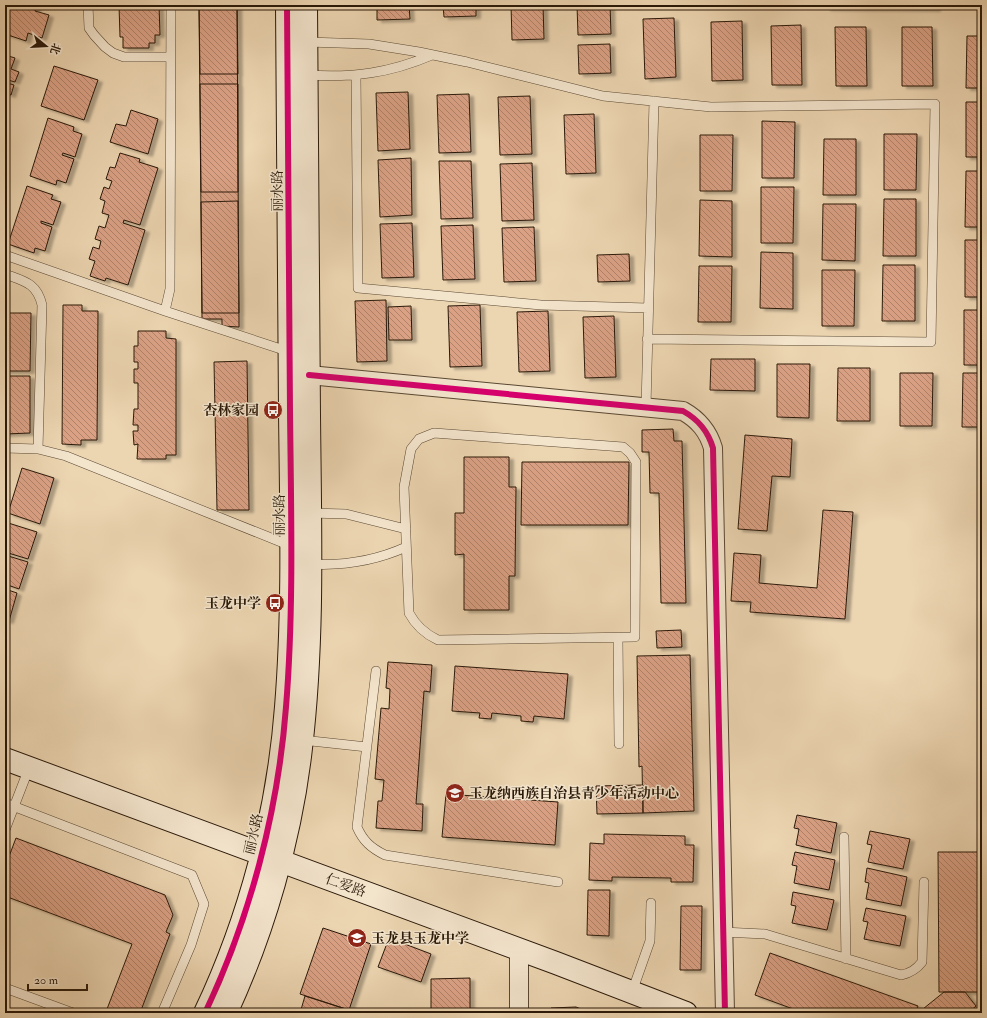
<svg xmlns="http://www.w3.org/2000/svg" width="987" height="1018" font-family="'IM FELL Double Pica','Noto Serif SC',serif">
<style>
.building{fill:url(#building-back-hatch);stroke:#2a1909;filter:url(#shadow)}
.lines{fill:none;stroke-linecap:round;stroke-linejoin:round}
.lane-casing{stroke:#5a4833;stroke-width:10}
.street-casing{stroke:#5a4833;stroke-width:20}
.secondary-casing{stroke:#2a1909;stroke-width:24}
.lane{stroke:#f3e4cc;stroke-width:9}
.street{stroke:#f3e4cc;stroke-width:18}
.secondary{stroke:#f3e4cc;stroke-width:22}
.cycleway-casing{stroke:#f3e4cc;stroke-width:8}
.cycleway{stroke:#d6006c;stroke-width:6}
.labels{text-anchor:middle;stroke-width:3;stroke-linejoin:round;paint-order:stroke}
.street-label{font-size:14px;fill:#2a1909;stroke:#f3e4cc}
.poi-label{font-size:14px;font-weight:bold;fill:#2a1909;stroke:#f3e4cc;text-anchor:end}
</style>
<defs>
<pattern id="building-back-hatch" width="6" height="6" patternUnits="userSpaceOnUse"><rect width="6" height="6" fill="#daa185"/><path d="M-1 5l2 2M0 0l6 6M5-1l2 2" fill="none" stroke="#b1826b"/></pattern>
<filter id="shadow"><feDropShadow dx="4.5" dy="2.5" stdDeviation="1" flood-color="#0004"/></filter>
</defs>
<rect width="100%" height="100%" fill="#ecd5b1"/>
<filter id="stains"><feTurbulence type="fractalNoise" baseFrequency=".005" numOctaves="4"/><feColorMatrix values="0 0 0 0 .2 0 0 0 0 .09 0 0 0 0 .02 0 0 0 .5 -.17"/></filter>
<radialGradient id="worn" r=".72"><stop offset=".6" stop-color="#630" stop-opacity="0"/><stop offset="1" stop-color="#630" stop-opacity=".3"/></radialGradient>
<path class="building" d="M 5,5 L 37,5 L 35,11 L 49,15 L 42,38 L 28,33 L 26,41 L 5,34 Z
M 119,5 L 159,5 L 160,35 L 155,35 L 155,43 L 149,43 L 149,48 L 123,48 L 123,37 L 120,37 Z
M 199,5 L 237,5 L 238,74 L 200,74 Z
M 199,5 L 237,5 L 239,327 L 222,326 L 222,319 L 202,319 Z
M 377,5 L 409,5 L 410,19 L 377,20 Z
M 443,5 L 476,5 L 476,16 L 444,17 Z
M 511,5 L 543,5 L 544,39 L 512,40 Z
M 577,5 L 610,5 L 611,34 L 578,35 Z
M 826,5 L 936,5 L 936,9 L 826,8 Z
M 674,18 L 676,77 L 645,79 L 643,19 Z
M 742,21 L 743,80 L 712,81 L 711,22 Z
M 801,25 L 802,85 L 772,85 L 771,26 Z
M 835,27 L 866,27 L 867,86 L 836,86 Z
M 902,27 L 932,27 L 933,86 L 902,86 Z
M 967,36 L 982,36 L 982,88 L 966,88 Z
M 610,44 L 611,73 L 579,74 L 578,45 Z
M 5,55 L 15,58 L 11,69 L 19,72 L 15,82 L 8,80 L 7,83 L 14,85 L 11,95 L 5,93 Z
M 54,66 L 98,80 L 84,120 L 41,106 Z
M 200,84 L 238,84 L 238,192 L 201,192 Z
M 408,92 L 410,149 L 378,151 L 376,93 Z
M 469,94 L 471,152 L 439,153 L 437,95 Z
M 530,96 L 532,154 L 500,155 L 498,97 Z
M 966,102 L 982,102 L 982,157 L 966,157 Z
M 131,110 L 158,119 L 148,154 L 110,142 L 116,124 L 126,126 Z
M 594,114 L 596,173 L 566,174 L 564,115 Z
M 48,118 L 74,127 L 73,131 L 82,134 L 75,157 L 63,153 L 62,155 L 74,159 L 66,183 L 57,180 L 56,185 L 30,176 Z
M 762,121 L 795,122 L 794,178 L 762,178 Z
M 884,134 L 917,134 L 916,190 L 884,190 Z
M 700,135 L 733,135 L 732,191 L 700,191 Z
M 824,139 L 856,139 L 856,195 L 823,195 Z
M 120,153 L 140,159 L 139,162 L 158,168 L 140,225 L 124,220 L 123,223 L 145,230 L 128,285 L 106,278 L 105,281 L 90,276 L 95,261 L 89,259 L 93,247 L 99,249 L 101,241 L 95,239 L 99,226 L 105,228 L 109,215 L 102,213 L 105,201 L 100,199 L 104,187 L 109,189 L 112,181 L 106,179 L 110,167 L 115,168 Z
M 411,158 L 412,215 L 380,217 L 378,160 Z
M 439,161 L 471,161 L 473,218 L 441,219 Z
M 532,163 L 534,220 L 502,221 L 500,164 Z
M 966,171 L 982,171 L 982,227 L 965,227 Z
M 27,186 L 53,195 L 51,199 L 61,202 L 53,225 L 41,221 L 41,223 L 52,227 L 45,251 L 35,248 L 34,253 L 8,244 Z
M 761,187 L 794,187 L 793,243 L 761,243 Z
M 884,199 L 916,199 L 916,256 L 883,256 Z
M 700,200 L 732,201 L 732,257 L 699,256 Z
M 238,201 L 239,313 L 202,313 L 201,202 Z
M 823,204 L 856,204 L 855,261 L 822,260 Z
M 412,223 L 414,277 L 382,278 L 380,224 Z
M 473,225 L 475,279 L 443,280 L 441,226 Z
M 534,227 L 536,281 L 504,282 L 502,228 Z
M 965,240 L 982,240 L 982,297 L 965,297 Z
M 761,252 L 793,253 L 793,309 L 760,308 Z
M 629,254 L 630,281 L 598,282 L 597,255 Z
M 883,265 L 915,265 L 915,321 L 882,321 Z
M 699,266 L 732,266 L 731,322 L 698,322 Z
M 822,270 L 855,270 L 854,326 L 822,326 Z
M 386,300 L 387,361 L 357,362 L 355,301 Z
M 63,305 L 82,305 L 82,311 L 98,311 L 97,440 L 81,440 L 81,445 L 62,444 Z
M 480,305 L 482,366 L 450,367 L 448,306 Z
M 411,306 L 412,340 L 389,340 L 388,307 Z
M 964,310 L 982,310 L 982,365 L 964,365 Z
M 548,311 L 550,371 L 519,372 L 517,312 Z
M 5,313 L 31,313 L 30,371 L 5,371 Z
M 614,316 L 616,377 L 585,378 L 583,317 Z
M 138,331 L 166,331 L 166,338 L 176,339 L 176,455 L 166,455 L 166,459 L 137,459 L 138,444 L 134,445 L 133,431 L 138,431 L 138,425 L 133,425 L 134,409 L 138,409 L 138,383 L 134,383 L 134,369 L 138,369 L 138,362 L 134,362 L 134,346 L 138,346 Z
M 711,359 L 755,359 L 755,391 L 710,390 Z
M 247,361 L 249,510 L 217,510 L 214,362 Z
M 777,364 L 810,364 L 809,418 L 777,417 Z
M 838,368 L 870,368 L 870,421 L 837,421 Z
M 900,373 L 933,373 L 932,426 L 900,426 Z
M 963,373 L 982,373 L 982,427 L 962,427 Z
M 5,376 L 30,376 L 30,433 L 5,434 Z
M 673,429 L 674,441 L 682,441 L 686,603 L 661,603 L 659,493 L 650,493 L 649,452 L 642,452 L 642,430 Z
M 745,435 L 792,439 L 790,477 L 772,476 L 767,531 L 738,529 Z
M 464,457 L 509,457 L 509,487 L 516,487 L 515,576 L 509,576 L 509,610 L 464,610 L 464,554 L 455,555 L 455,513 L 464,513 Z
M 522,462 L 629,462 L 628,525 L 521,525 Z
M 22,468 L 54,478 L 40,524 L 8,513 Z
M 823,510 L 853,512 L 845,619 L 750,612 L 751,602 L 731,601 L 734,553 L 761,555 L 759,583 L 817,588 Z
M 5,522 L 37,532 L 28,559 L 5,552 Z
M 5,555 L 28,562 L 19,589 L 5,584 Z
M 5,589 L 17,593 L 9,621 L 5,620 Z
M 681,630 L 682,647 L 657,648 L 656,631 Z
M 690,655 L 694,811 L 643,813 L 642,766 L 639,767 L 637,656 Z
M 388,662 L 432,665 L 430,692 L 424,691 L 416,804 L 423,804 L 422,831 L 376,828 L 378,801 L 382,801 L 384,780 L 375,779 L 381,708 L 389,709 L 390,689 L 386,688 Z
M 455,666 L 568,674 L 564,719 L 534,716 L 533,722 L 521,721 L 521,716 L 492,713 L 491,719 L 479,718 L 480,713 L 452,711 Z
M 643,785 L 643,813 L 597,814 L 596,786 Z
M 446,794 L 558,802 L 555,845 L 442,837 Z
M 797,815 L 837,823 L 831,853 L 796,845 L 799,829 L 794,828 Z
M 870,831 L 910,839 L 903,869 L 868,862 L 872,845 L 867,844 Z
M 604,834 L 685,836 L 685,845 L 694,845 L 693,882 L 671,882 L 671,878 L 612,877 L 612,881 L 589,880 L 590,843 L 604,844 Z
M 16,838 L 165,895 L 173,915 L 166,932 L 170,934 L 140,1013 L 118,1013 L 107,1009 L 132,944 L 5,896 L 5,867 Z
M 795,852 L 835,860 L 829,890 L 794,883 L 797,866 L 792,865 Z
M 938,852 L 982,852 L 982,992 L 939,992 Z
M 867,868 L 907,877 L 901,906 L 866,899 L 869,883 L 865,882 Z
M 588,890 L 610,890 L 609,936 L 587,935 Z
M 793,892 L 834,900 L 827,930 L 792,923 L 796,906 L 791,905 Z
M 681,906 L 702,906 L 701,970 L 680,970 Z
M 866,908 L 906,916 L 900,946 L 864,939 L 868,922 L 863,921 Z
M 323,928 L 371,944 L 349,1010 L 300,994 Z
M 389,938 L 431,954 L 421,982 L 378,967 Z
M 770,953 L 918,1006 L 915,1013 L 804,1013 L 755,995 Z
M 470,978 L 470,1013 L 431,1013 L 431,979 Z
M 944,992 L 965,992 L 976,1006 L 968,1013 L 918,1013 Z
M 305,996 L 355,1012 L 355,1013 L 300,1013 Z
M 576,1007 L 591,1013 L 551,1013 L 551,1008 Z"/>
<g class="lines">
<g class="lane-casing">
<path id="lane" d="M 88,5 L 89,28 L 94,35 L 105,47 L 113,53 L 124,57 L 171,57
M 307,42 L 369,44 L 419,52 L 467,62 L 603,96 L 711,107 L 935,104 L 931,342 L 647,339
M 307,75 C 353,78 390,73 432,55
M 356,76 L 358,288 L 541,305 L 648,308
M 5,255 L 165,311 L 290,352
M 5,274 C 24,281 37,283 42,305 L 38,449
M 165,311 L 170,289 L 171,5
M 646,407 L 654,101
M 434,433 L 623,447 L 630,453 L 636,462 L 635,637 L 438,640 C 425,634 416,626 409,613 L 404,487 L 411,449 L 419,439 Z
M 5,448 L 38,449 L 66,456 L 291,546
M 310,513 L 346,514 L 406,529
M 310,564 C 344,566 375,561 406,547
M 618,638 L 619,744
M 376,671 L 357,827 C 363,841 371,848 385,855 L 558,882
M 302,740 L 367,747
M 5,803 L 192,875 L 204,904 L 191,945 L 162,1013
M 5,830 L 29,768
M 844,837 L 846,959
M 723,932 L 765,934 L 901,975 C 910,973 916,970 922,962 L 924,882
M 5,988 L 73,1013
M 632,992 L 650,941 L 651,903"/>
</g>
<g class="street-casing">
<path id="street" d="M 309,375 L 683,411 C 699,420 708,431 713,448 L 725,1013
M 519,950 L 519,1013"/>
</g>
<g class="secondary-casing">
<path id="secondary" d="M 5,759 L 556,963 L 686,1013
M 205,1013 C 250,918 278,812 286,707 C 294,608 291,509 290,410 C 289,275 288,140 287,5
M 226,1013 C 264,931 291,837 301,748 C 314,637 310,526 309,415 C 308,278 307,142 306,5"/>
</g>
<use href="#lane" class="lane"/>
<use href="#street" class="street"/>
<use href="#secondary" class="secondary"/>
<g class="cycleway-casing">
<path id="cycleway" d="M 309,375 L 683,411 C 699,420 708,431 713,448 L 725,1013
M 205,1013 C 250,918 278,812 286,707 C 294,608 291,509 290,410 C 289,275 288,140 287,5"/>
</g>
<use href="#cycleway" class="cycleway"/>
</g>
<defs>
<g id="bus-disc" transform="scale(1)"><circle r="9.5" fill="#8f2418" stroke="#f3e4cc"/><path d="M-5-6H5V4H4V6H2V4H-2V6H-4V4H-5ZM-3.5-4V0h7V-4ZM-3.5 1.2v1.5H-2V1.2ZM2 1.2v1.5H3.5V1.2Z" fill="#fff"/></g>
<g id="school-disc" transform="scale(1)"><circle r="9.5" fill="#8f2418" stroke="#f3e4cc"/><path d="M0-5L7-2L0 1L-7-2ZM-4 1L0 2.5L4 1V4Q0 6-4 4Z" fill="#fff"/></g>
</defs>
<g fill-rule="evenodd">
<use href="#bus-disc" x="273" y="410"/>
<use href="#bus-disc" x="275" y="603"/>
<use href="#school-disc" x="455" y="793"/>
<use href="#school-disc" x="357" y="938"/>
</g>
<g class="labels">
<g class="street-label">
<text transform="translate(277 191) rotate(-90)" y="5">丽水路</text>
<text transform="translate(279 515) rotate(-90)" y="5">丽水路</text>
<text transform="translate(253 834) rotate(-77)" y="5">丽水路</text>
<text transform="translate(346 885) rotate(20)" y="5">仁爱路</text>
</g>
<g class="poi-label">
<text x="259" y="415">杏林家园</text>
<text x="261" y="608">玉龙中学</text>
<text x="469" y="798" text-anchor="start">玉龙纳西族自治县青少年活动中心</text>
<text x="371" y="943" text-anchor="start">玉龙县玉龙中学</text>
</g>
</g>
<rect width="987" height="1018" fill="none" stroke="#ecd5b1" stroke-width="20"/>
<rect x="6" y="6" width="975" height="1006" fill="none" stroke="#2a1909" stroke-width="2"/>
<rect x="10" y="10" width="967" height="998" fill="none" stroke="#2a1909"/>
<g transform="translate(46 46) rotate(108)" stroke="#f3e4cc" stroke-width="3" paint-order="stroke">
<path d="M0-3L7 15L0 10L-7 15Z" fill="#2a1909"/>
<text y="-6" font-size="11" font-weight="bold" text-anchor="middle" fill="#2a1909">北</text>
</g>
<path d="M28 984v6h59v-6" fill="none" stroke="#2a1909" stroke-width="2"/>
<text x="34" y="984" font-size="12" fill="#2a1909" stroke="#f3e4cc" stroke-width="3" paint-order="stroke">20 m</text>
<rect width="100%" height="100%" filter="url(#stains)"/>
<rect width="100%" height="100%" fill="url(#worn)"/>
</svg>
